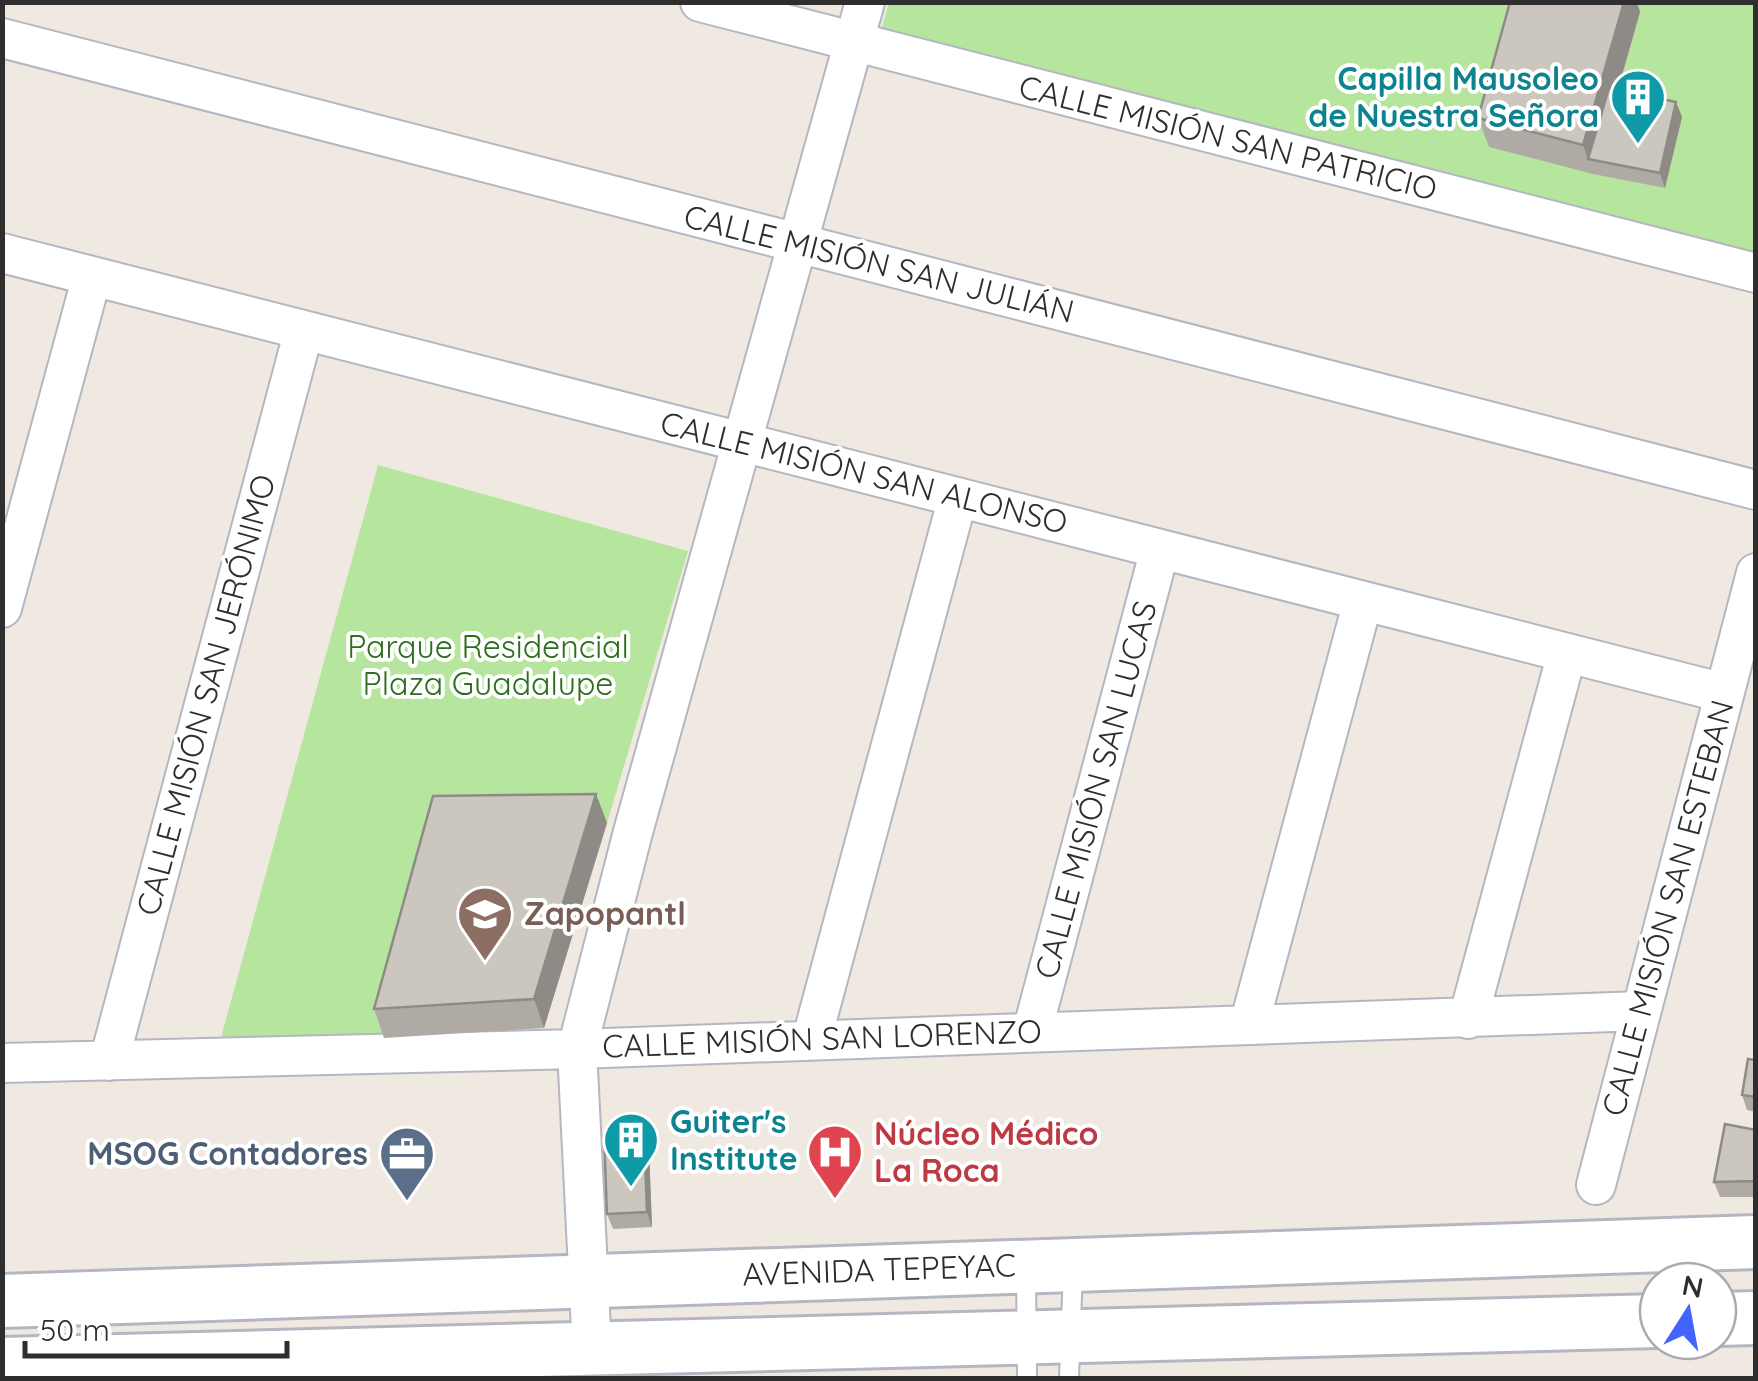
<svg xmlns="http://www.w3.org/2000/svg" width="1758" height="1381" font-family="Quicksand,sans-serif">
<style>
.green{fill:#b6e59e}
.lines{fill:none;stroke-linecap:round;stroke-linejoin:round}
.lane-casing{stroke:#b4b7c1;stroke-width:22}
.street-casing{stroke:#b4b7c1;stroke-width:42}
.secondary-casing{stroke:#b4b7c1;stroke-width:58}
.lane{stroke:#fff;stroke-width:18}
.street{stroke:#fff;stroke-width:38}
.secondary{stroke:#fff;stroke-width:52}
.wall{fill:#afaba4}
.shaded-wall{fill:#8e8b86}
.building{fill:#cbc7bf;stroke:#8e8b86;stroke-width:2.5}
.labels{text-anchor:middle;stroke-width:8;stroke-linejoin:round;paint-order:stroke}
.culture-label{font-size:32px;font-weight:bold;fill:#0d838f;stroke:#fff;text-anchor:end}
.street-label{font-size:32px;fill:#2e2e2e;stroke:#fff}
.park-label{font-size:32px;fill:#2c6e1b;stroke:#fff}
.education-label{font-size:32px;font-weight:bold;fill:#785e54;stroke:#fff;text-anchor:start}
.health-label{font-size:32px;font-weight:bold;fill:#be3a42;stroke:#fff;text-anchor:start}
.service-label{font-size:32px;font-weight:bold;fill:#4e5e75;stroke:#fff;text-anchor:end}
</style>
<rect width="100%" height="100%" fill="#efe9e1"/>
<path class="green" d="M 889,2 L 1755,3 L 1755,261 L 882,28 Z
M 378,465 L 688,551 L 607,823 L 384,1038 L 220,1041 Z"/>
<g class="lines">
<g class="lane-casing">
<path id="lane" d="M 1026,1269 L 1027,1378
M 1069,1378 L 1073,1269"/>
</g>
<g class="street-casing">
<path id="street" d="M 700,2 L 1756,273
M 2,38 L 1756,490
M 2,253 L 1724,693
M 2,608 L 92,276
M 1468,1019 L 1567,653
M 1249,1025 L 1363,601
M 1032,1032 L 1160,549
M 812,1038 L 958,497
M 109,1061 L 304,330
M 2,1063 L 577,1049 L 1641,1011
M 1596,1185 L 1756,573
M 592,1350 L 577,1049 L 633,832 L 865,2"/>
</g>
<g class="secondary-casing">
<path id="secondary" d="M 2,1301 L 1756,1242
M 1718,1319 L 1756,1318
M 2,1364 L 1658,1321"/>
</g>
<use href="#lane" class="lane"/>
<use href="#street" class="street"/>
<use href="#secondary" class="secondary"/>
</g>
<path class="wall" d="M 1640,12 L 1618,90 L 1676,102 L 1682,117 L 1665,188 L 1593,174 L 1489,147 L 1478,118 Z
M 596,794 L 607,823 L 544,1028 L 384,1038 L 374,1009 Z
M 1756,1060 L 1756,1112 L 1747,1110 L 1742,1095 Z
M 1756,1130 L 1756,1197 L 1720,1197 L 1714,1182 Z
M 644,1134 L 649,1150 L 652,1227 L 613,1229 L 607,1214 Z"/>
<path class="shaded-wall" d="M 1624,2 L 1637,2 L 1640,12 L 1597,161 L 1588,159 L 1583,145 Z
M 1676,102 L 1682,117 L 1665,188 L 1660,173 Z
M 596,794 L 607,823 L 544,1028 L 534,999 Z
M 644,1134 L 649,1150 L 652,1227 L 647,1212 Z"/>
<path class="building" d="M 1510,2 L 1624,2 L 1583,145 L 1478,118 Z
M 1609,88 L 1676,102 L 1660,173 L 1588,159 Z
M 596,794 L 534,999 L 374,1009 L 433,796 Z
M 1748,1059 L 1756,1060 L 1756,1097 L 1742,1095 Z
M 1725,1124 L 1756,1130 L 1756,1181 L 1714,1182 Z
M 644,1134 L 647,1212 L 607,1214 L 604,1136 Z"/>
<defs>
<g id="building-pin" transform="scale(2.875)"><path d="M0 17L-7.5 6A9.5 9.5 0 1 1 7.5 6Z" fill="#0f9aa8" stroke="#fff"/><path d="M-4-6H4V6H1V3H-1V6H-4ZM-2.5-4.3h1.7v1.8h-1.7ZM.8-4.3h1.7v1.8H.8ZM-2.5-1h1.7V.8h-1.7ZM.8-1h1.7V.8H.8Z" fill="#fff"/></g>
<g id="school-pin" transform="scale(2.875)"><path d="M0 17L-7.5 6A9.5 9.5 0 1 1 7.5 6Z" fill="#8d6e63" stroke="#fff"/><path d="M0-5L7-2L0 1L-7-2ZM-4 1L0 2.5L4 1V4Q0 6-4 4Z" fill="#fff"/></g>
<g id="hospital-pin" transform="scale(2.875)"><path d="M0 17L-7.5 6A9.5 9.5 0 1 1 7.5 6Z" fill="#e0444e" stroke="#fff"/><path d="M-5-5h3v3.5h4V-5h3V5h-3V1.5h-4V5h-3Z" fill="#fff"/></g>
<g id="office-pin" transform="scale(2.875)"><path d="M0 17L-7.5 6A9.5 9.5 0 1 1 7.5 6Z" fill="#5c6f8a" stroke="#fff"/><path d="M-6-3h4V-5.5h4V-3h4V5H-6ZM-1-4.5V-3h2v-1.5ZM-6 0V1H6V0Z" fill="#fff"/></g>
</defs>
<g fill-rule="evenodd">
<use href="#building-pin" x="1638" y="97"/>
<use href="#school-pin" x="485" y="914"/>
<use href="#building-pin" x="631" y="1140"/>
<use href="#hospital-pin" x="835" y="1152"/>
<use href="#office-pin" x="407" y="1154"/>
</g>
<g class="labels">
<g class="culture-label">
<text x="1599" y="90">Capilla Mausoleo<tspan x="1599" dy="37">de Nuestra Señora</tspan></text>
<text x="670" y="1133" text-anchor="start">Guiter's<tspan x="670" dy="37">Institute</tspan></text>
</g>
<g class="street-label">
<text transform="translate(1228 138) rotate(14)" y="11">CALLE MISIÓN SAN PATRICIO</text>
<text transform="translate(879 264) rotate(14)" y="11">CALLE MISIÓN SAN JULIÁN</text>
<text transform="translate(864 473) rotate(14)" y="11">CALLE MISIÓN SAN ALONSO</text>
<text transform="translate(206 695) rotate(-75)" y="11">CALLE MISIÓN SAN JERÓNIMO</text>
<text transform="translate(1096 790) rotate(-75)" y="11">CALLE MISIÓN SAN LUCAS</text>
<text transform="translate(1668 908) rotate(-75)" y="11">CALLE MISIÓN SAN ESTEBAN</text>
<text transform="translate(822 1039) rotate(-2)" y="11">CALLE MISIÓN SAN LORENZO</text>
<text transform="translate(879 1270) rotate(-2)" y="11">AVENIDA TEPEYAC</text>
</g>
<g class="park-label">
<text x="488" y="658">Parque Residencial<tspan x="488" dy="37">Plaza Guadalupe</tspan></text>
</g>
<g class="education-label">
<text x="524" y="925">Zapopantl</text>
</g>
<g class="health-label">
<text x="874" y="1145">Núcleo Médico<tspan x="874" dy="37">La Roca</tspan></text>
</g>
<g class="service-label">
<text x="368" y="1165">MSOG Contadores</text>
</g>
</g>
<rect width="1758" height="1381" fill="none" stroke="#2e2e2e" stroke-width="10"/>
<g transform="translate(1688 1311) rotate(11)"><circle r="48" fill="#ffffff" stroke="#ababab" stroke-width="2.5"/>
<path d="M0-8L18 38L0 25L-18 38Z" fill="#4264fb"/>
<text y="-15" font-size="28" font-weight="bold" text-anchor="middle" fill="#2e2e2e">N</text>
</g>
<path d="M25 1341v15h262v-15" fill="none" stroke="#2e2e2e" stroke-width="5"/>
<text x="40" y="1341" font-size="30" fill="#2e2e2e" stroke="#ffffff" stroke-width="8" paint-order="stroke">50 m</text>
</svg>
